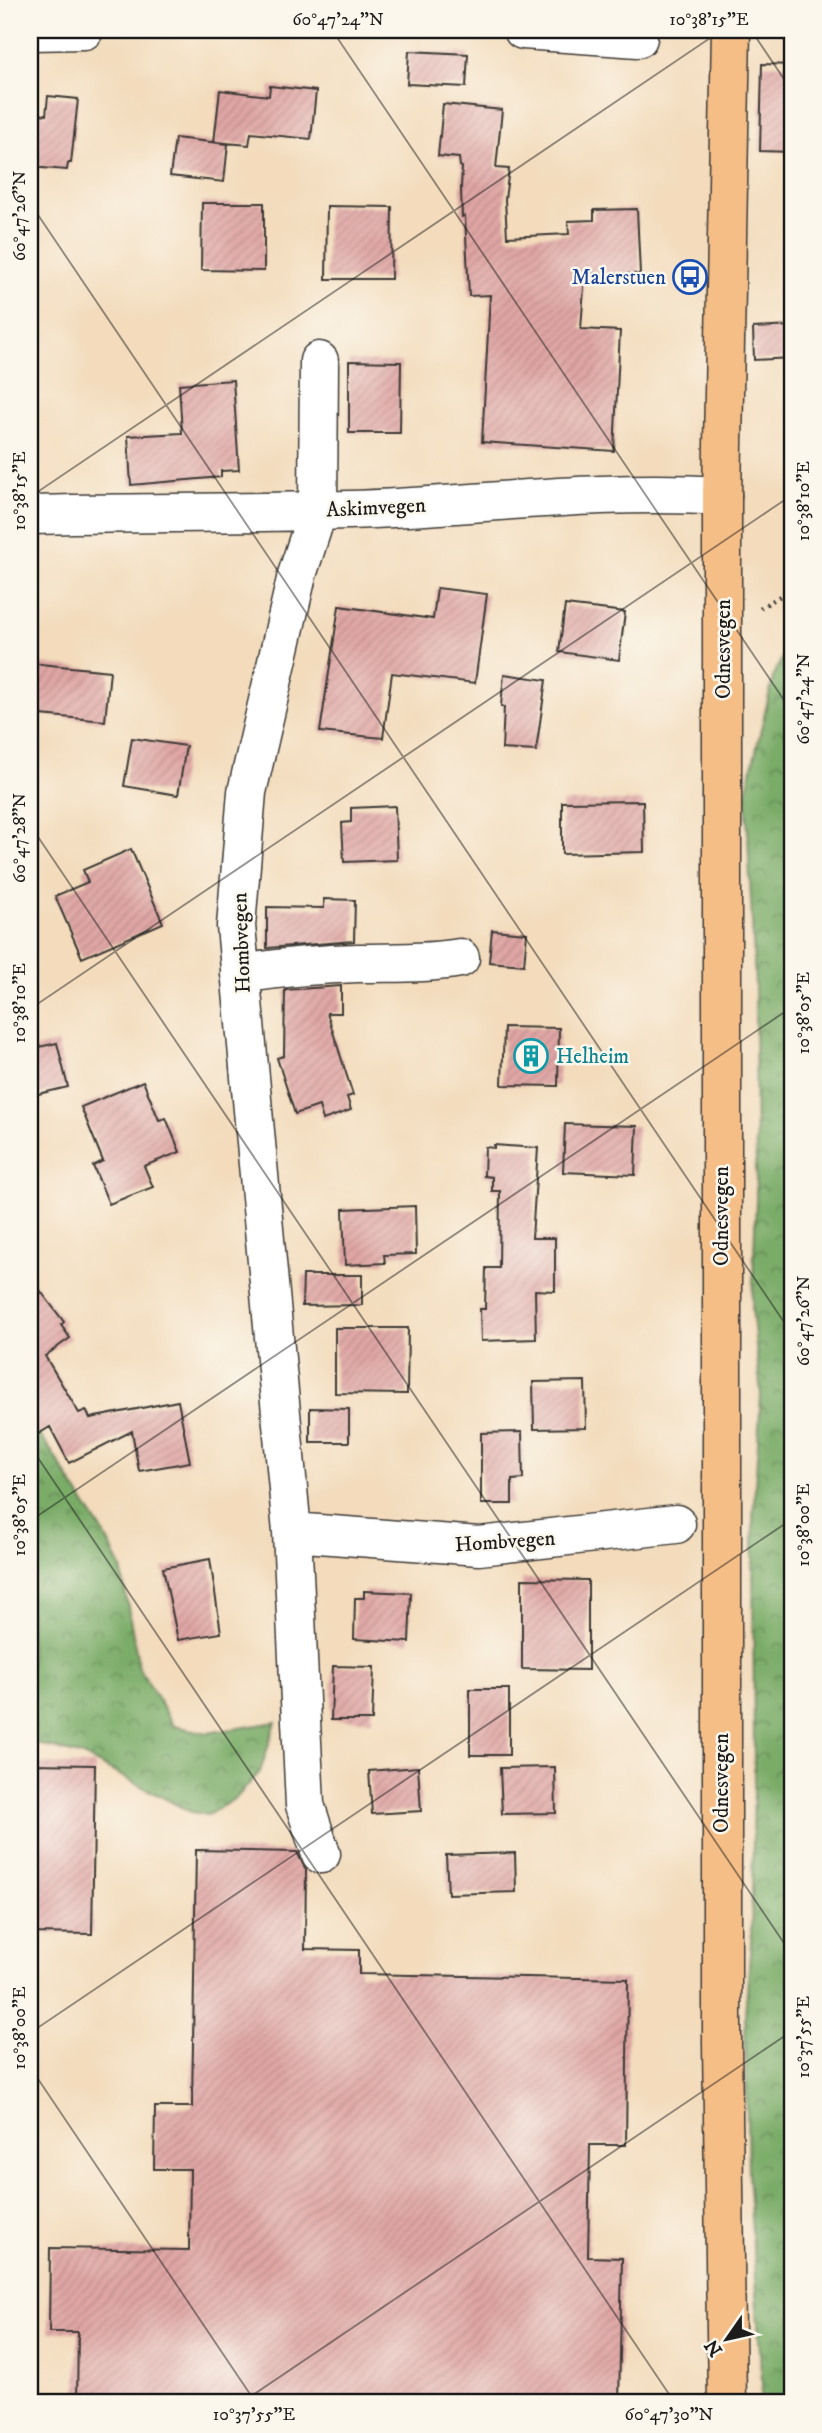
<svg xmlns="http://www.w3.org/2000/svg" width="822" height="2433" font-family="'IM FELL DW Pica',serif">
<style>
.forest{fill:url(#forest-crowns);stroke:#4b6442;stroke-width:2}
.building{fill:url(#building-hatch)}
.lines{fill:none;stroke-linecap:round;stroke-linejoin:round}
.minor-casing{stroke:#3c3934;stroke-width:41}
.major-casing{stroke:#3c3934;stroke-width:41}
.path{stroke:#3c3934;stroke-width:4.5;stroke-dasharray:2 5;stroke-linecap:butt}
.minor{stroke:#fff;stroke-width:38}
.major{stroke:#f6be87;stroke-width:38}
.ticks{fill:none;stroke:#1c1c1c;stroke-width:2;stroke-opacity:0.45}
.labels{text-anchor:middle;stroke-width:5;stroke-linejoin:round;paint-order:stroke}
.transit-label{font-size:21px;fill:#164399;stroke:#fbf7ec;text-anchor:end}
.street-label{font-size:21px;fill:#1c1c1c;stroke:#fbf7ec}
.culture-label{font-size:21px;fill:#0d838f;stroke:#fbf7ec;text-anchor:start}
.neatline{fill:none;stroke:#1c1c1c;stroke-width:2.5}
.ticks-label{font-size:18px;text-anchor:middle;fill:#1c1c1c}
</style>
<defs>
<pattern id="forest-crowns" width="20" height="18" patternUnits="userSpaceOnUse" patternTransform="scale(1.75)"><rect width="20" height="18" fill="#7aac68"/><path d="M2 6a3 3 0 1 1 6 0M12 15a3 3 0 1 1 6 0" fill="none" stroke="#638b55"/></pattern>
<pattern id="building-hatch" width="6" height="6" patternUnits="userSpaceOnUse" patternTransform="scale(1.75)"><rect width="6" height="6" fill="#dfa6a4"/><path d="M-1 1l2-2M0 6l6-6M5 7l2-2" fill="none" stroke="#bf8e8d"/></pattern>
</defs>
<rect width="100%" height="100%" fill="#fbf7ec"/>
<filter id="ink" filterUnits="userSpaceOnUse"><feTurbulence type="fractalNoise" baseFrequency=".0143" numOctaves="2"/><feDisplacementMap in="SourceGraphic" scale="14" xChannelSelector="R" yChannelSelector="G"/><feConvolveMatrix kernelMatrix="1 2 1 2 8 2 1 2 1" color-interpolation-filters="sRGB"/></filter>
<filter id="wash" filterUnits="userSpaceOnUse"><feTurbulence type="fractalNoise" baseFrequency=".00686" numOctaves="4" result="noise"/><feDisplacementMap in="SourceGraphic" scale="28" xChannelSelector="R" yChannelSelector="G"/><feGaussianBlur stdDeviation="1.57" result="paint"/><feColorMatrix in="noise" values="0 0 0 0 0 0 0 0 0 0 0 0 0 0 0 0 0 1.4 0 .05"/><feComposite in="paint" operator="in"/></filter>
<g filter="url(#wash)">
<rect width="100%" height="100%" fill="#f3dbbc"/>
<path class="forest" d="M 792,639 L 792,2403 L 761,2403 L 762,2384 L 748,2173 L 745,2014 L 751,1942 L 754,1783 L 753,1518 L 761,1395 L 752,1308 L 756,1200 L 755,987 L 746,793 L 774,674 Z
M 30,1422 L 50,1449 L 106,1537 L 121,1568 L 139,1668 L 174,1726 L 208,1733 L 276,1722 L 260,1772 L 237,1797 L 208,1815 L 191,1812 L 83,1756 L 30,1742 Z"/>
<g id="blocks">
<path class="building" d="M 409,51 L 468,54 L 466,87 L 407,84 Z
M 762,64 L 792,65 L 792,152 L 760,151 Z
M 270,86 L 316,91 L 311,139 L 251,133 L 249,145 L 214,142 L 220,90 L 269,96 Z
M 48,96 L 78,99 L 71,163 L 68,163 L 67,170 L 30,167 L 30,113 L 46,115 Z
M 443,104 L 502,110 L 496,168 L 509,169 L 505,199 L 507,237 L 569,234 L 568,221 L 594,220 L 594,210 L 637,209 L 640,274 L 585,274 L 581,329 L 620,331 L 614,451 L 482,442 L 490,295 L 469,296 L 465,216 L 462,217 L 461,189 L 462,167 L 460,166 L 459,158 L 438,156 Z
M 175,138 L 228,144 L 224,182 L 170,176 Z
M 202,203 L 264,203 L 264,271 L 201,270 Z
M 327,206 L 392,207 L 391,279 L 326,279 Z
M 792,326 L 792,358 L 754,360 L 753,328 Z
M 349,361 L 401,362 L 400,433 L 349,433 Z
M 233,380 L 239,470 L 221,471 L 221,477 L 131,485 L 128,436 L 182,433 L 179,384 Z
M 437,588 L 487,594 L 475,683 L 392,673 L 383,738 L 320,732 L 339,606 L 433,619 Z
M 565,605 L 625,612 L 619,660 L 559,652 Z
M 30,663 L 110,671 L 105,721 L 30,714 Z
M 504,674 L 546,680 L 536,751 L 502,749 L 504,707 L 501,706 Z
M 132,738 L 186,746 L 178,795 L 124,786 Z
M 643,801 L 644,852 L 562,854 L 562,802 Z
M 395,806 L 397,860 L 344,862 L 342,823 L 351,822 L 351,808 Z
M 131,849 L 163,923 L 82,958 L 55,896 L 88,882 L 83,870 Z
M 324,899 L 355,900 L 354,941 L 267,948 L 267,907 L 324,908 Z
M 492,930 L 527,933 L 524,965 L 489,962 Z
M 341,986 L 341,1013 L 327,1013 L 353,1095 L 347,1097 L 351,1110 L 323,1120 L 319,1106 L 295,1114 L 277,1058 L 284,1056 L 285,990 Z
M 504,1027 L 559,1028 L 558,1086 L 502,1085 Z
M 57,1043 L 68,1087 L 30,1096 L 30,1049 Z
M 143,1081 L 159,1120 L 166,1118 L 180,1152 L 144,1166 L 153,1187 L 109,1204 L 93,1166 L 103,1161 L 81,1107 Z
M 565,1124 L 637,1126 L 635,1175 L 563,1172 Z
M 494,1145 L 538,1148 L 532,1238 L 555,1238 L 555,1291 L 535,1290 L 536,1339 L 481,1341 L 480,1309 L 485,1309 L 486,1268 L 499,1268 L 500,1191 L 492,1191 L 492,1177 L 484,1176 L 485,1147 L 494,1148 Z
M 415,1206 L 416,1254 L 384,1255 L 385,1263 L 345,1265 L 343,1209 Z
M 303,1275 L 362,1275 L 362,1305 L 302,1306 Z
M 30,1277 L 64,1322 L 61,1325 L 70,1338 L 45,1356 L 79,1413 L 86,1410 L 90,1418 L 178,1401 L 190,1462 L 139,1471 L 132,1431 L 69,1463 L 50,1427 L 30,1439 Z
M 335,1328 L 408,1328 L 407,1394 L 335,1393 Z
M 585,1381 L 586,1428 L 534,1429 L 533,1382 Z
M 310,1408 L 349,1409 L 349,1442 L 310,1442 Z
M 522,1432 L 523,1479 L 512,1480 L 512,1504 L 481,1504 L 481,1433 Z
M 210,1559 L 221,1633 L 178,1640 L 163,1568 Z
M 522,1579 L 588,1580 L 588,1670 L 522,1669 Z
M 364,1591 L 411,1593 L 409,1642 L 354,1639 L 355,1598 L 364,1598 Z
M 333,1666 L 374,1667 L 372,1720 L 331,1720 Z
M 470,1689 L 509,1689 L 509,1755 L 470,1755 Z
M 30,1764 L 95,1765 L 92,1934 L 30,1933 Z
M 418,1767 L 421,1811 L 372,1814 L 369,1771 Z
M 555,1767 L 556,1813 L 502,1814 L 500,1768 Z
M 196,1850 L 297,1852 L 306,1870 L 305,1949 L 359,1950 L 359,1974 L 628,1979 L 626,2145 L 590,2145 L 588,2257 L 622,2258 L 619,2403 L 77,2403 L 78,2332 L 49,2332 L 50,2248 L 189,2250 L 190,2169 L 154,2169 L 155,2107 L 192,2107 Z
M 515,1853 L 516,1892 L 448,1894 L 446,1855 Z"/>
</g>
</g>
<g filter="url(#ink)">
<use href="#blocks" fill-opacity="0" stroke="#3c3934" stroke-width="2"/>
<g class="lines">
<g class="minor-casing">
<path id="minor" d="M 523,30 L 638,38
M 30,31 L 84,30
M 319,361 L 318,510 L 297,575 L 247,792 L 236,926 L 292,1532 L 305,1805 L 321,1854
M 30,515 C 136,512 243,514 349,510 C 474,506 597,488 722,496
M 240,974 C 279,968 318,964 358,963 C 392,962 426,964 460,958
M 292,1532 L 479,1546 L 676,1524"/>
</g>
<g class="major-casing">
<path id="major" d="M 727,2403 L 722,2043 L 722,496 L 731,30"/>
</g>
<path class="path" d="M 760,608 L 792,589"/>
<use href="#minor" class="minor"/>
<use href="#major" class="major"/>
</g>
</g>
<path class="ticks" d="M 332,30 L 792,712M 751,30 L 792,91M 30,203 L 792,1334M 30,497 L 722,30M 30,825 L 792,1955M 30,1009 L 792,495M 30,1446 L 675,2403M 30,1521 L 792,1007M 30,2033 L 792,1519M 30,2067 L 256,2403M 241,2403 L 792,2031"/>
<defs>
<g id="bus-ring" transform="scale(1.75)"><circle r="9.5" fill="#fbf7ec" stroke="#1a4fb4" stroke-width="1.5"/><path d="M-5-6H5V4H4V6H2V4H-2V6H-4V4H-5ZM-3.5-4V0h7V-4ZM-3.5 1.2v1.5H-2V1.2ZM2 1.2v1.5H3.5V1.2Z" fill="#1a4fb4"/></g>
<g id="building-ring" transform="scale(1.75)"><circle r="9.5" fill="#fbf7ec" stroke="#0f9aa8" stroke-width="1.5"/><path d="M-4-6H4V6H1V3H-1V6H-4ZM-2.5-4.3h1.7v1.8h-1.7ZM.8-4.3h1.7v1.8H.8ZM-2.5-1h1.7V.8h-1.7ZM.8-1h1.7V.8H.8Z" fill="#0f9aa8"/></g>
</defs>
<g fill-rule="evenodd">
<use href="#bus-ring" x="690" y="277"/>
<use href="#building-ring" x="531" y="1056"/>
</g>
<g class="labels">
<g class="transit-label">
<text x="666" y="284">Malerstuen</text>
</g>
<g class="street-label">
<text transform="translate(376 507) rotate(-3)" y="7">Askimvegen</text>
<text transform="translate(723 649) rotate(-90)" y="7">Odnesvegen</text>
<text transform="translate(241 943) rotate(-92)" y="7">Hombvegen</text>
<text transform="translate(721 1216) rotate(-90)" y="7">Odnesvegen</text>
<text transform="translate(505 1541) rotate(-4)" y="7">Hombvegen</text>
<text transform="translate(721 1783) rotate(-90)" y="7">Odnesvegen</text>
</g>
<g class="culture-label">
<text x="556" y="1063">Helheim</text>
</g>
</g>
<rect width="822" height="2433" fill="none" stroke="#fbf7ec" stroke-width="77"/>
<g transform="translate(727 2339) rotate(236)" stroke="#fbf7ec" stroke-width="5" paint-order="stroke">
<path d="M0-5L12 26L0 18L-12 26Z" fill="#1c1c1c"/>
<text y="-10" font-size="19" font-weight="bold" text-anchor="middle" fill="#1c1c1c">N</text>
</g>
<rect x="38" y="38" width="746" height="2356" class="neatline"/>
<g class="ticks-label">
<text x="338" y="25">60°47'24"N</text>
<text x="709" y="25">10°38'15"E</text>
<text transform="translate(19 216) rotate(-90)" y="6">60°47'26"N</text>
<text transform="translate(19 491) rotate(-90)" y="6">10°38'15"E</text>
<text transform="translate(803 501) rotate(-90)" y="6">10°38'10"E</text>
<text transform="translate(803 699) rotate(-90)" y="6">60°47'24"N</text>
<text transform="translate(19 838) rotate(-90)" y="6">60°47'28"N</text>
<text transform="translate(19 1003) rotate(-90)" y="6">10°38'10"E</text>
<text transform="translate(803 1013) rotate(-90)" y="6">10°38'05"E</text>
<text transform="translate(803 1321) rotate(-90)" y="6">60°47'26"N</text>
<text transform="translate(19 1515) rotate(-90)" y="6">10°38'05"E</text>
<text transform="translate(803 1525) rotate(-90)" y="6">10°38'00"E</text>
<text transform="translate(19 2028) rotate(-90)" y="6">10°38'00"E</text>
<text transform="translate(803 2037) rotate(-90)" y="6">10°37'55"E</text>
<text x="254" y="2420">10°37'55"E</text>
<text x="669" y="2420">60°47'30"N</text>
</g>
</svg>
